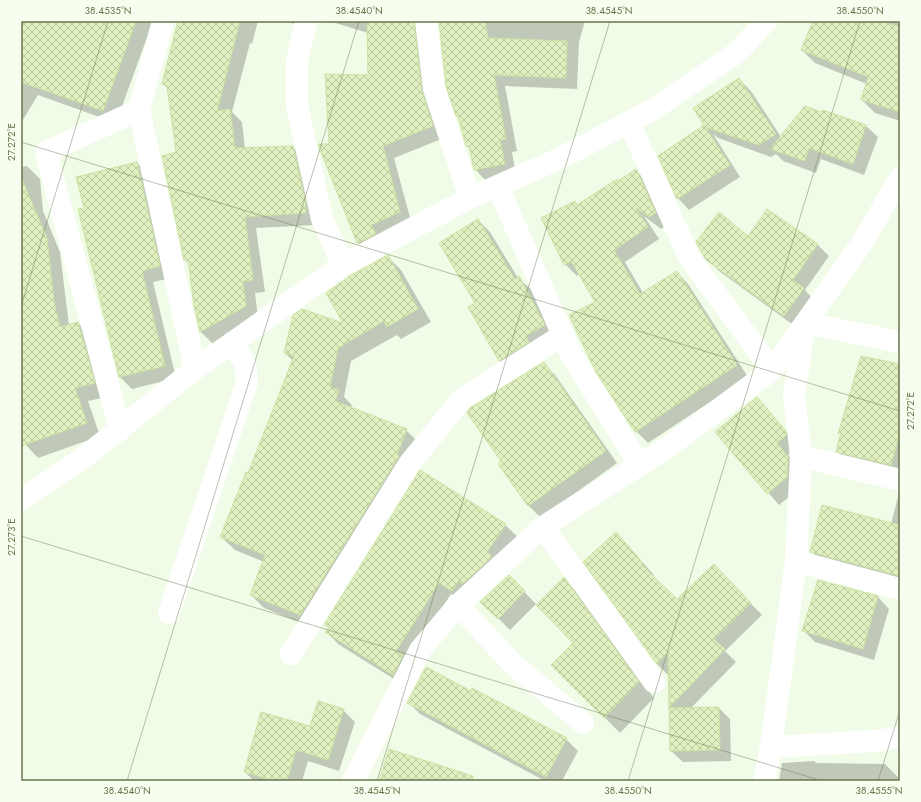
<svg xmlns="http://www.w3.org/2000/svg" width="921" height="802" font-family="Jost,sans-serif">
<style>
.shadow{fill:#0003}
.building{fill:url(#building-cross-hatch);stroke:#cde3a2}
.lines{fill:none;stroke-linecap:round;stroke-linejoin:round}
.minor{stroke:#fff;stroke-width:22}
.ticks{fill:none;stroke:#69764d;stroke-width:1;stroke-opacity:0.45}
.neatline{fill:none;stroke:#69764d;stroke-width:1.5}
.ticks-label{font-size:10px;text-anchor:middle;fill:#69764d}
</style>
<defs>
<pattern id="building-cross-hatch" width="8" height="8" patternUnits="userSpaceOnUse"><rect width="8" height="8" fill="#e0f0c1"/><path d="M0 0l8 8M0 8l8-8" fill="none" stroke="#bac79f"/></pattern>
</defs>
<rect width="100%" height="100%" fill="#f1fce8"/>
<path class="shadow" d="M 21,21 L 153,21 L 116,123 L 38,95 L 21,123 Z
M 180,21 L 258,21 L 252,44 L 250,43 L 232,112 L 242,122 L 245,149 L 293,147 L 305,159 L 317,225 L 256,228 L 265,292 L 255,293 L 258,318 L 213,344 L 201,332 L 195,306 L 190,264 L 185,260 L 177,153 L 168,89 L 163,84 Z
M 282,21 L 309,21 L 307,27 Z
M 329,21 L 435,21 L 444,138 L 394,158 L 412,225 L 370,255 L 358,243 L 320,145 L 330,145 L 369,76 L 368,33 Z
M 440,21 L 585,21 L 579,42 L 577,89 L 505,86 L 517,151 L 512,152 L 516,176 L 487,182 L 475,169 L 471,150 L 467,146 L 460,119 L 457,116 Z
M 814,21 L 900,21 L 900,121 L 875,113 L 862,100 L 867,84 L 815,63 L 802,50 Z
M 739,79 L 751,91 L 781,137 L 823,113 L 824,111 L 866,126 L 878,137 L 864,175 L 821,159 L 816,173 L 783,161 L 776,154 L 771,157 L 718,138 L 713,134 L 740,177 L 689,210 L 678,198 L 708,130 L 694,109 Z
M 137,163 L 149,175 L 171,278 L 153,282 L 176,378 L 132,389 L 120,377 L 80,210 L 85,209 Z
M 27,166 L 40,179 L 43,211 L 60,252 L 69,326 L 78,323 L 91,337 L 107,397 L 88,401 L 100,436 L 38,458 L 25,444 L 21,434 L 21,167 Z
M 636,171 L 648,182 L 667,225 L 661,229 L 644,216 L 659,239 L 625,262 L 643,293 L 677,272 L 688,284 L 748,377 L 648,443 L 636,431 L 596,303 L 580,274 L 577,276 L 565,264 L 575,202 L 578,206 Z
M 478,220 L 490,232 L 518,278 L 531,289 L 556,337 L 511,372 L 499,360 L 476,303 Z
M 749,238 L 817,244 L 829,256 L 805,290 L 815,301 L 796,327 L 719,271 L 707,259 Z
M 388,257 L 401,270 L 431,322 L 401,339 L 397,335 L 351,361 L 344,397 L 352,405 L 350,408 L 406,430 L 420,444 L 314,628 L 264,608 L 251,595 L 264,562 L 235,550 L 221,537 L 249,474 L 293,361 L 285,353 L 345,325 Z
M 861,357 L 900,365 L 900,475 L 849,463 L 837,451 L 841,435 L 840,434 Z
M 543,363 L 555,375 L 617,463 L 541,518 L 529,506 L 499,464 L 503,461 Z
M 757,398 L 797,444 L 797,447 L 788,455 L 800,469 L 799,489 L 779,505 L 716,432 Z
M 899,493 L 900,493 L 900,584 L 823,563 L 812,552 L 891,524 Z
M 505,525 L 517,536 L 498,565 L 464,602 L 451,594 L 408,661 L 405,686 L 338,644 L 327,632 L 329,628 L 325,624 Z
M 616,533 L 654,575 L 652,577 L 677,601 L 725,577 L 762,615 L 725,651 L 736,662 L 691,708 L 719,708 L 730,719 L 731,761 L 683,762 L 671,751 L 672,709 L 670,707 L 669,676 L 657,664 Z
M 509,576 L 537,605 L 564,579 L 579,594 L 654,698 L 620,733 L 552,665 L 575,643 L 536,604 L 510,630 L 482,602 Z
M 878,597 L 889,609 L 874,660 L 815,642 L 804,631 Z
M 471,692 L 566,739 L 578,751 L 562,781 L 545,781 L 420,714 L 408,702 Z
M 343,710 L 355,722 L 339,771 L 308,761 L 302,781 L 254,781 L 245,772 L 310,727 Z
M 814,761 L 816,763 L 885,764 L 899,778 L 899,781 L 779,781 L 782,763 Z"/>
<path class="building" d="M 21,21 L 136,21 L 103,111 L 21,82 Z
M 178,21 L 240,21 L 217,111 L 230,109 L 235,148 L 293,146 L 305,200 L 306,213 L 245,217 L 253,280 L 243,281 L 246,306 L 200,332 L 194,306 L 188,259 L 184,260 L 162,156 L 176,152 L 167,86 L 162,84 Z
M 367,21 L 414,21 L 422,91 L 433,126 L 383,146 L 400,212 L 371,225 L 376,234 L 357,243 L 318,144 L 329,144 L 325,74 L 368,75 Z
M 439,21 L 485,21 L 488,38 L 567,41 L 566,78 L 494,75 L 506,139 L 500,140 L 505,164 L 474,170 L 469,146 L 466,146 L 458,116 L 456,116 L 446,86 Z
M 813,21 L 880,21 L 900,27 L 900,112 L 861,100 L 868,77 L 801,50 Z
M 739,78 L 776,134 L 759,145 L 705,127 L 693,108 Z
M 805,106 L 822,112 L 823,110 L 866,125 L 853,164 L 809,148 L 805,161 L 770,149 Z
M 704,125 L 730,165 L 677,199 L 658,156 Z
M 137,162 L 160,266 L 142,271 L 165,366 L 119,377 L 78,209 L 84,208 L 76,177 Z
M 636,169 L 656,213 L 649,217 L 635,207 L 648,227 L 614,250 L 640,294 L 677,271 L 737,365 L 635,432 L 596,372 L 569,315 L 595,302 L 571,261 L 564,265 L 541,218 L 575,201 L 577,205 L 617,179 L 618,181 Z
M 21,177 L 47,238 L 54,302 L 60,327 L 78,322 L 95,383 L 75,388 L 87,423 L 21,446 Z
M 767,209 L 818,244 L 793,280 L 804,288 L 784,316 L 706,260 L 696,242 L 719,212 L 748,236 Z
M 478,219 L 515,279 L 519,276 L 545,325 L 525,336 L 529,342 L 499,361 L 468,307 L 475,303 L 439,243 Z
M 388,255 L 418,309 L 387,327 L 384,321 L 338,348 L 330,387 L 339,390 L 335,401 L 407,429 L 397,455 L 399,456 L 300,615 L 250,595 L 265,555 L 220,537 L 246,472 L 248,473 L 294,356 L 284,353 L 293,315 L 302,309 L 343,323 L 326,293 L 350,276 Z
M 861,356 L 900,364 L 900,432 L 891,465 L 836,452 L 841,432 L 838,434 Z
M 544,362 L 606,451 L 528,506 L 498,464 L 501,461 L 467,413 L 470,408 Z
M 757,397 L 786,431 L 786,435 L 777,443 L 788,457 L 787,477 L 767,494 L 715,432 Z
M 420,470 L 506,524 L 487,552 L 492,557 L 462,584 L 459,580 L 452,591 L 439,583 L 396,651 L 403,655 L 393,675 L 325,632 L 329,627 L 324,625 Z
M 822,505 L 900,525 L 900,576 L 810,552 Z
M 616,532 L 643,563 L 641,564 L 677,599 L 714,564 L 751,603 L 714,639 L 725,649 L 669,708 L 668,652 L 657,664 L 583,562 Z
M 509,575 L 525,591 L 498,619 L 480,602 Z
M 564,577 L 639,682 L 604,718 L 551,665 L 573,643 L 536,605 Z
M 818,580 L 878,596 L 863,649 L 802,631 Z
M 426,667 L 471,691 L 472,688 L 567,738 L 546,777 L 407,703 Z
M 318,701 L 344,709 L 328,760 L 296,750 L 287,781 L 274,781 L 244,772 L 261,712 L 310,726 Z
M 719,707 L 720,750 L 670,751 L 669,708 Z
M 389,749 L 473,776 L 473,781 L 379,781 Z"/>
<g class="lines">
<path class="minor" d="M 163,21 L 139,110 L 195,369
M 306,21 L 297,61 L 297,106 L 322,219 L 343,265
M 426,21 L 434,89 L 470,198
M 629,122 L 689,257 L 772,370
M 498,187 L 572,356 L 639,464
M 120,430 L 46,152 L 139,110
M 801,456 L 900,480
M 21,500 L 83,458 L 195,369 L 343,265 L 470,198 L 559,159 L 652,110 L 738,52 L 766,21
M 543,527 L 654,682
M 796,561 L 900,589
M 458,605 L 513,664 L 583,723
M 169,613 L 247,382 L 245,364 L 233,342
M 291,654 L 409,464 L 462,399 L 563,335
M 771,747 L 796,561 L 801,456 L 794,395 L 805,323 L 900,342
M 353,781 L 420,650 L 458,605 L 543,527 L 669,446 L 772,370 L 862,243 L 900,178
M 764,781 L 771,747 L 876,741 L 900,737"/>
</g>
<path class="ticks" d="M 21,142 L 900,411M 21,307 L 108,21M 21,536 L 822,781M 127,781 L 359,21M 377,781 L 610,21M 628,781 L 860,21M 878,781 L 900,710"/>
<rect width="921" height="802" fill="none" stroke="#f6feef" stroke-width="44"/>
<rect x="22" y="22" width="877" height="758" class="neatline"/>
<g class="ticks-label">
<text x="108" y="14">38.4535°N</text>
<text x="359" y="14">38.4540°N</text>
<text x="609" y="14">38.4545°N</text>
<text x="860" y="14">38.4550°N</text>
<text transform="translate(11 142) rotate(-90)" y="4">27.272°E</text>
<text transform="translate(910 411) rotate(-90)" y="4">27.272°E</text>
<text transform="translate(11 537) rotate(-90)" y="4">27.273°E</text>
<text x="127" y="794">38.4540°N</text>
<text x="377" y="794">38.4545°N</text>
<text x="628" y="794">38.4550°N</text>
<text x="879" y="794">38.4555°N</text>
</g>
</svg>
